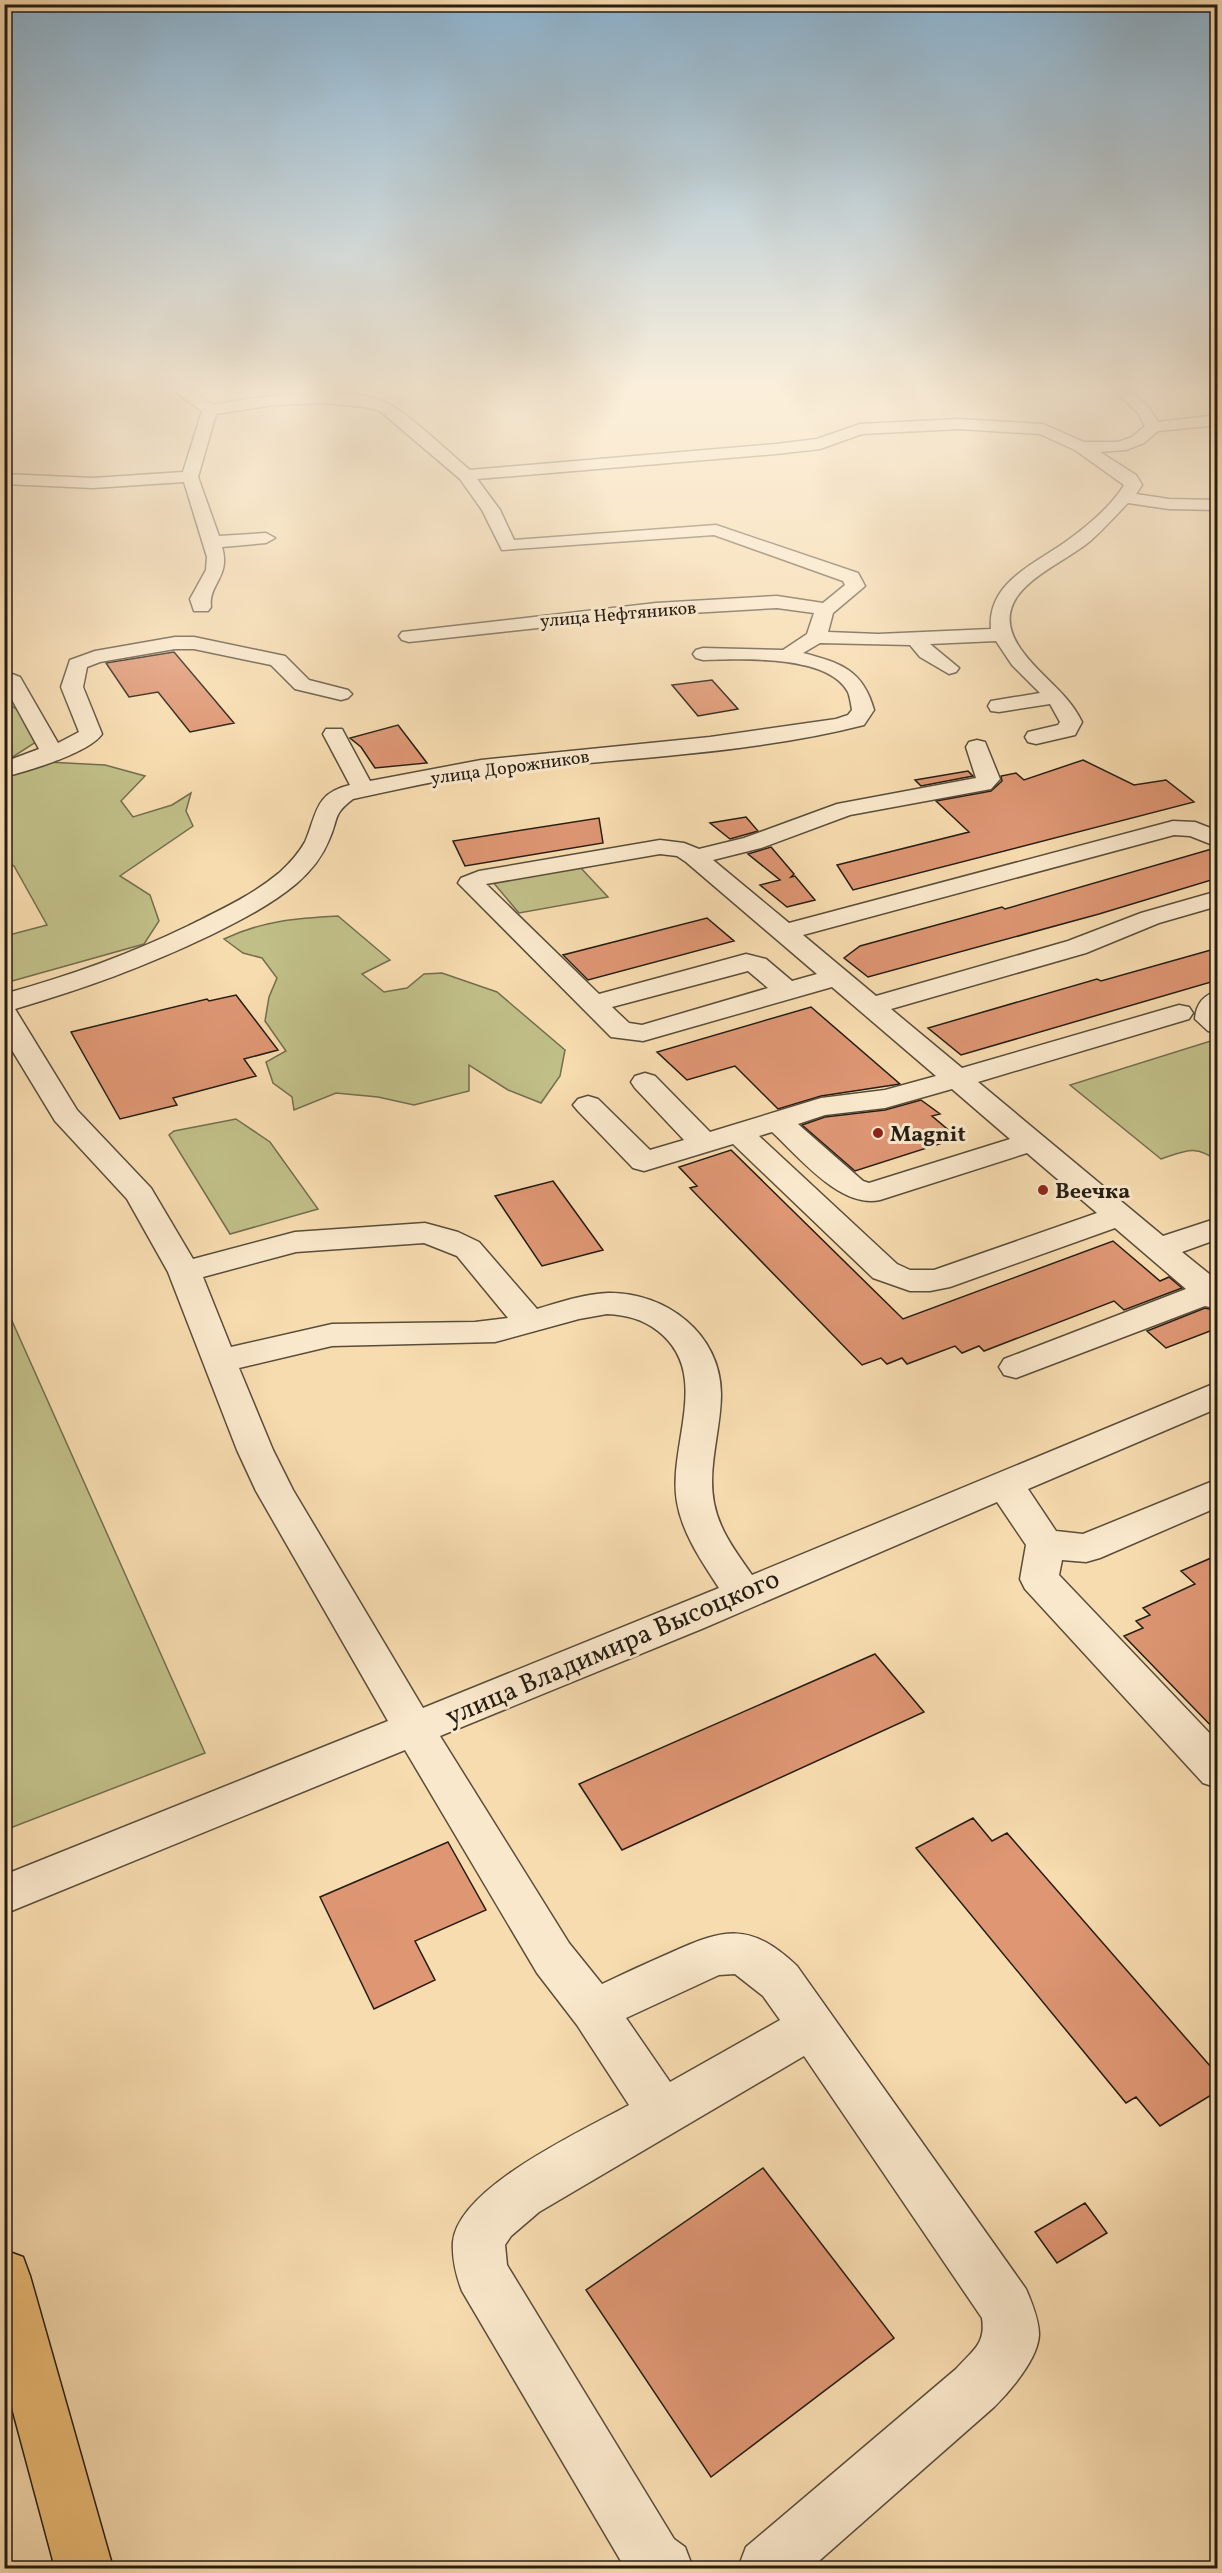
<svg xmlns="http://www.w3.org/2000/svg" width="1222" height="2573" font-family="Vollkorn,serif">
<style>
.green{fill:#c1bf88;stroke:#726e4e;stroke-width:1.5}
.building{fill:#de9673;stroke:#241d13;stroke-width:1.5}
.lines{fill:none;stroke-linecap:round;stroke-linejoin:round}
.minor-casing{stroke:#594d3a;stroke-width:3}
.major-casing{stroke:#241d13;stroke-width:3}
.minor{fill:#fae8cc;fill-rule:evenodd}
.major{fill:#ecbe78;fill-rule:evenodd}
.poi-dot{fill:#8f2418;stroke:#fae8cc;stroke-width:2}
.labels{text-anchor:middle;stroke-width:6;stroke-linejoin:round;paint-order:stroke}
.far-street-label{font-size:18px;fill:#241d13;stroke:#fae8cc}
.poi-label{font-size:22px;font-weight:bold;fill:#241d13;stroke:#fae8cc;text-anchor:start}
.near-street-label{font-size:27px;fill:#241d13;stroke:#fae8cc}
</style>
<rect width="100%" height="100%" fill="#f7dcb0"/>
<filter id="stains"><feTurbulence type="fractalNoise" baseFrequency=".00333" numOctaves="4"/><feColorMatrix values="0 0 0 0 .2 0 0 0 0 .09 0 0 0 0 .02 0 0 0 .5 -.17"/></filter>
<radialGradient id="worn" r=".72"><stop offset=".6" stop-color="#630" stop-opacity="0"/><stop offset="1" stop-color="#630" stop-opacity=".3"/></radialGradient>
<path class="green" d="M 4,701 L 24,714 L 36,742 L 5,762 Z
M 47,762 L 105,765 L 145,776 L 121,801 L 133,817 L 172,805 L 191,793 L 186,811 L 193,826 L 120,876 L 150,895 L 159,921 L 144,944 L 5,983 L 5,936 L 47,925 L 14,866 L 5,861 L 4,777 Z
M 579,866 L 608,897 L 519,913 L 492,881 Z
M 338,916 L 390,960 L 362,974 L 384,992 L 407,988 L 424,974 L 442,973 L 497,992 L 565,1050 L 560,1076 L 541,1103 L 508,1090 L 469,1065 L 469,1091 L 414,1105 L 378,1097 L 336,1093 L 294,1110 L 292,1097 L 273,1083 L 266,1062 L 286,1051 L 265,1021 L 269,997 L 277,978 L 262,958 L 243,953 L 224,939 C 261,921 298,918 338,916 Z
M 1217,1039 L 1217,1161 C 1196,1144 1185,1151 1161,1159 L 1070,1085 Z
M 236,1119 L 270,1142 L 318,1209 L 230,1234 L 169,1135 L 174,1131 Z
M 4,1303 L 205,1753 L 5,1830 L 4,1830 Z"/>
<path class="building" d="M 174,652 L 234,723 L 190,732 L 158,692 L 129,697 L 106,663 Z
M 712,680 L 738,709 L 698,716 L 672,685 Z
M 398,725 L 427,763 L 375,768 L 361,747 L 350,738 Z
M 1083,760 L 1134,785 L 1166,780 L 1194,802 L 853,890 L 837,865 L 969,832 L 936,801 L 991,791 L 1002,781 L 1001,776 L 1016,773 L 1024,780 Z
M 968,771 L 973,776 L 921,786 L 915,780 Z
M 746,817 L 758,831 L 730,839 L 710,823 Z
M 599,818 L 603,843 L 465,866 L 453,841 Z
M 771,847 L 794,874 L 791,877 L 795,876 L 815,900 L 787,907 L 760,885 L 780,880 L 748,854 Z
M 1215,848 L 1218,849 L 1218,878 L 1099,914 L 868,977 L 844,958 L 860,946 L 1002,907 L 1005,909 Z
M 707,918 L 734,941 L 588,980 L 563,955 Z
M 1218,948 L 1218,980 L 961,1055 L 928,1028 L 1097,979 L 1101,981 Z
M 236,995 L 278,1050 L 244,1059 L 256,1076 L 173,1098 L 177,1105 L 120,1119 L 71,1032 L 207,999 L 209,1001 Z
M 811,1007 L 900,1084 L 821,1096 L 778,1109 L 735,1066 L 687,1080 L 657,1052 Z
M 921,1100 L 940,1114 L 932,1116 L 958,1138 L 855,1171 L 802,1125 L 825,1117 L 885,1110 Z
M 731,1150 L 903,1319 L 1113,1241 L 1160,1281 L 1169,1277 L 1182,1288 L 1124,1310 L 1114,1301 L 984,1351 L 979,1346 L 962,1353 L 955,1346 L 907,1364 L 902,1358 L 887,1364 L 881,1358 L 862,1365 L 690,1188 L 697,1186 L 679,1167 Z
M 553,1181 L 603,1250 L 542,1266 L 495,1196 Z
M 1205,1308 L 1218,1311 L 1218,1328 L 1166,1348 L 1147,1331 Z
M 1218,1555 L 1218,1733 L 1124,1636 L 1143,1628 L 1136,1621 L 1150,1615 L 1143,1608 L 1195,1584 L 1181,1571 Z
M 875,1654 L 924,1712 L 622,1850 L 579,1784 Z
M 973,1818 L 992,1841 L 1007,1833 L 1218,2075 L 1218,2091 L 1160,2126 L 1136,2097 L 1126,2103 L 916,1848 Z
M 448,1842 L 486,1910 L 415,1941 L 435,1980 L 374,2009 L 320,1897 Z
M 763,2168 L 894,2338 L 711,2477 L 586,2290 Z
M 1085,2203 L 1107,2233 L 1057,2263 L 1035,2232 Z"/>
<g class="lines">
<g class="minor-casing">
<path id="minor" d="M 171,389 L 188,389 L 213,405 C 257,397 351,382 391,405 C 416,420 446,450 470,470 L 776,444 L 817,439 L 860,424 L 959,419 L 1043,424 L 1084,442 L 1118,442 L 1132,437 L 1145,426 L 1138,413 L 1113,389 L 1128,389 L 1149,408 L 1158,422 L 1218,415 L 1218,425 L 1158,431 L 1144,443 L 1126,450 L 1100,452 L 1136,475 L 1142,485 L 1136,494 L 1169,499 L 1218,500 L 1218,510 L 1169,509 L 1128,503 C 1115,516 1103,530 1089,542 C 1054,570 983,593 1020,648 C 1039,676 1067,691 1082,722 L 1075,735 L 1036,744 L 1028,742 L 1025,737 L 1028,732 L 1058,725 L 1060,722 L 1050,704 L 999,712 L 991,711 L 988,706 L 991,701 L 1040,693 L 1012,665 L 996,641 L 930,644 L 959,668 L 956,672 L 949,674 L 920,657 L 910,645 L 820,643 L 803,653 C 841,663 863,670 874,710 L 864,725 C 743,756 607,758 484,774 C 440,779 396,790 353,799 C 332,815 339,818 329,840 C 322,857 311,871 297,883 C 271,905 241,920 211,935 C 144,967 86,988 15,1009 L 77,1110 L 151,1188 L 193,1259 L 295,1232 L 425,1223 L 458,1232 L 479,1242 L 537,1309 C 560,1302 584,1294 608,1293 C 666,1292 721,1334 721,1394 C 721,1430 707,1467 714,1503 C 719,1530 736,1552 752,1575 L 1218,1382 L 1218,1408 L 1028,1489 L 1056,1531 L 1083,1534 L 1218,1479 L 1218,1507 L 1100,1558 L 1086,1562 L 1062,1560 L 1059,1575 L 1218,1742 L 1218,1788 L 1203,1783 L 1025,1589 L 1020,1579 L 1026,1545 L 997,1502 L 704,1628 L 440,1736 L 569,1943 L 602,1984 C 625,1973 647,1963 670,1953 C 725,1928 750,1922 797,1966 L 1026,2289 C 1032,2303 1039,2320 1039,2335 C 1038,2359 1010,2391 994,2407 L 811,2568 L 738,2568 L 746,2547 L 956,2369 C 973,2350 986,2344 982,2318 L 804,2056 L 539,2212 L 511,2236 L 505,2245 L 507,2265 L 674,2539 L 685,2547 L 693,2568 L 625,2568 L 462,2291 C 456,2275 452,2259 453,2242 C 458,2187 584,2130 629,2105 L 577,2025 L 537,1973 L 405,1750 L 4,1914 L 4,1875 L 388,1721 L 256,1491 L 237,1450 L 168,1272 L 127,1199 L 55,1121 L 4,1037 L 4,994 C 69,976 128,955 188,926 C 220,910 251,896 279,873 C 289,864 298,854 305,842 C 317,815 314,793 350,785 L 323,734 L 326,729 L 342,729 L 370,781 L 481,760 L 710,737 L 836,719 L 848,715 L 852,710 C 851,704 850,697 848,692 C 828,654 739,659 703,660 L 696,658 L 693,654 L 696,650 L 703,648 L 783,650 L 807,634 L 814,613 L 777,608 L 656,615 L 409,642 L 402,640 L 399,636 L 402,632 L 656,603 L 777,596 L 823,603 L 845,585 L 843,581 L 714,535 L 502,550 L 482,510 L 460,479 L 380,411 L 365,407 L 324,403 L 274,405 L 216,414 L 198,477 L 219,536 L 266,533 L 275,538 L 266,543 L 222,547 C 231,577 208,584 211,607 L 208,611 L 194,611 L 190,599 L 206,570 L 207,557 L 184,482 L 93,488 L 4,484 L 4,474 L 93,478 L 183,472 L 202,411 ZM 959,429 L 1040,434 L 1075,450 L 1124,485 C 1111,507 1085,528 1064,543 C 1032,565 987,584 991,629 L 878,634 L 828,632 L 833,613 L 865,586 L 858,573 L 716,525 L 514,540 L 500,510 L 477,479 L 776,454 L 820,449 L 862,434 ZM 424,1243 L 457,1256 L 508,1318 L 475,1322 L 332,1324 L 231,1347 L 203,1277 L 296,1252 ZM 607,1314 C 627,1315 642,1319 658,1331 C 713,1374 667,1446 677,1502 C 682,1533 702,1562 719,1588 L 423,1708 L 293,1490 L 273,1450 L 239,1368 L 332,1346 L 495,1342 L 579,1319 ZM 735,1974 L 763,1996 L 780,2020 L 670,2082 L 626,2018 L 719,1975 Z
M 1203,389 L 1217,389 L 1218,402 L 1204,396 Z
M 175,637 L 194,637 L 285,656 L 309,680 L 348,690 L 352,694 L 348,698 L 341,700 L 295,689 L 271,665 L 194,649 L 175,649 L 100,662 L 87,667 L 83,687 L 102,734 C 89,753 28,771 4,777 L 4,762 L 39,749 L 4,685 L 4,671 L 20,677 L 58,743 L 79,732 L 61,687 L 70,660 L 95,651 Z
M 977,740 L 985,742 L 1000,779 L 991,789 L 850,815 L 761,848 L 713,860 L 789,923 L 1173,821 L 1195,822 L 1218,831 L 1218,847 L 1190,836 L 1174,835 L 803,935 L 876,996 L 1068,941 L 1141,913 L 1218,891 L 1218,906 L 1159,923 L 1086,953 L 891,1009 L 962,1068 L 1179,1005 L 1189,1007 L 1193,1013 L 1189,1019 L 978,1082 L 1163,1236 L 1218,1218 L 1218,1239 L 1182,1252 L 1218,1281 L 1218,1309 L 1205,1306 L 1016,1378 L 1004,1375 L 999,1367 L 1004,1359 L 1186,1289 L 1115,1228 L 950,1287 L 930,1291 L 910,1291 L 873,1278 L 733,1144 L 644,1171 L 633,1168 L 578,1111 L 573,1105 L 578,1099 L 588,1096 L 598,1099 L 650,1150 L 684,1140 L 635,1088 L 631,1082 L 635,1076 L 645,1073 L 655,1076 L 710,1132 L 821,1098 L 885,1090 L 936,1076 L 832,987 L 643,1041 L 611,1037 L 458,883 L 461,878 L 479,871 L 660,840 L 684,843 L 699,849 L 744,838 L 837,804 L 976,778 L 966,747 L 969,742 ZM 660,854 L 677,856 L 686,862 L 817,974 L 792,981 L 766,959 L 746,954 L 599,994 L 486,884 ZM 748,971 L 768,988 L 642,1025 L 629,1023 L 612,1007 ZM 952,1089 L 1010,1139 L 869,1183 L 863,1181 L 798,1124 L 825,1115 L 885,1108 ZM 772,1132 C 799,1157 841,1209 880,1200 L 1027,1153 L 1097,1213 L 934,1270 L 910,1270 L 897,1264 L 759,1136 Z
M 1218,991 L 1218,1033 L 1208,1031 L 1195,1019 C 1196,1004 1203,995 1218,991 Z"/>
</g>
<g class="major-casing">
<path id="major" d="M 4,2250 L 23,2257 L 30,2276 L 113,2568 L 55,2568 L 4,2378 Z"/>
</g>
<use href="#minor" class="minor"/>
<use href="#major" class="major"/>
</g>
<linearGradient id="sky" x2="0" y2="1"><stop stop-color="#8cb6d4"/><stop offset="0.52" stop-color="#fbefdb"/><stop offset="1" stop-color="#fbefdb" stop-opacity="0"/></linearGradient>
<rect width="1222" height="749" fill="url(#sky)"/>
<g class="poi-dot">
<circle cx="878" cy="1133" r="6"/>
<circle cx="1043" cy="1190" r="6"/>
</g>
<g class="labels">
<g class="far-street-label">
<text transform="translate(618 614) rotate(-5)" y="6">улица Нефтяников</text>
<text transform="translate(510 767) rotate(-8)" y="6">улица Дорожников</text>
</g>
<g class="poi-label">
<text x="890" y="1141">Magnit</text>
<text x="1055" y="1198">Веечка</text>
</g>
<g class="near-street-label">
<text transform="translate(612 1647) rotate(-23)" y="9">улица Владимира Высоцкого</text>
</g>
</g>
<rect width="1222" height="2573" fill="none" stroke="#f7dcb0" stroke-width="24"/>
<rect x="6" y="6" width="1210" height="2561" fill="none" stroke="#241d13" stroke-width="3"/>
<rect x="12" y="12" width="1198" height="2549" fill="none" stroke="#241d13" stroke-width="1.5"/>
<rect width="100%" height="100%" filter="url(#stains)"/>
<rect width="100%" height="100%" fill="url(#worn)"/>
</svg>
